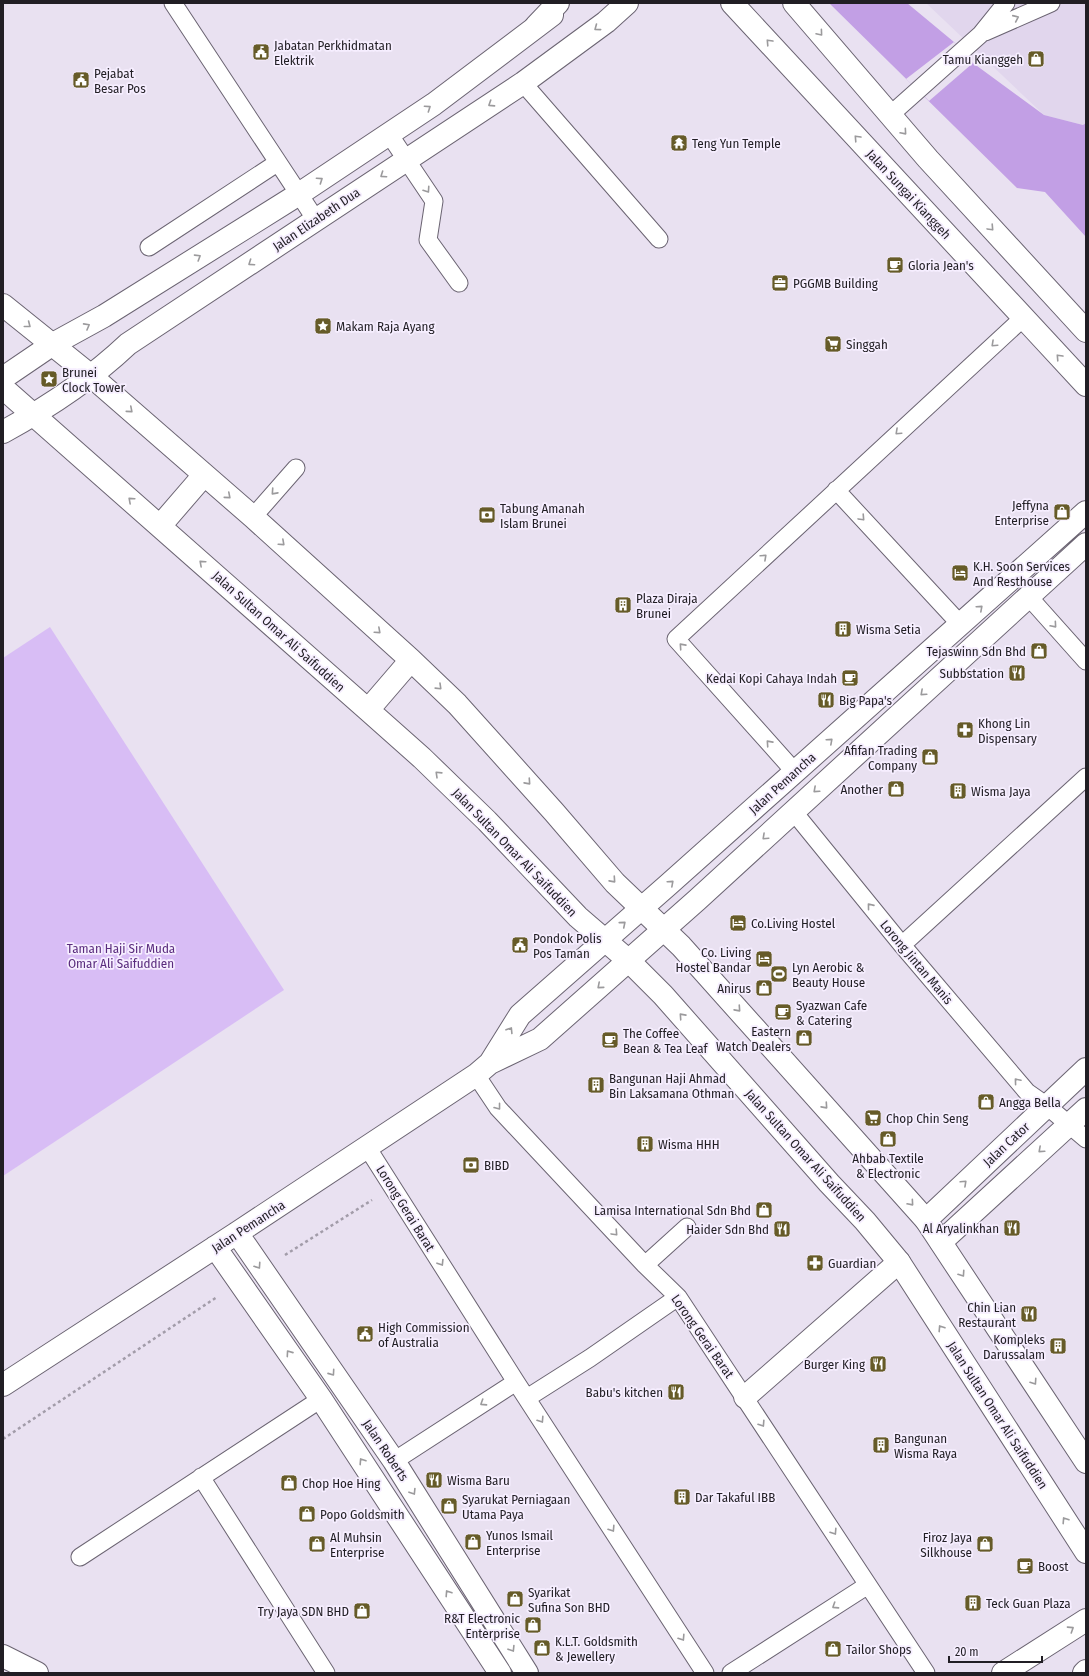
<svg xmlns="http://www.w3.org/2000/svg" width="1089" height="1676" font-family="'Fira Sans Condensed',sans-serif">
<style>
.built{fill:#e1d6ed}
.green{fill:#d8bdf5}
.water{fill:#c29fe5}
.pier{fill:#e9e1f1}
.lines{fill:none;stroke-linecap:round;stroke-linejoin:round}
.lane-casing{stroke:#6b6472;stroke-width:19}
.street-casing{stroke:#6b6472;stroke-width:24}
.secondary-casing{stroke:#6b6472;stroke-width:24}
.primary-casing{stroke:#6b6472;stroke-width:24}
.path{stroke:#a29ca9;stroke-width:2.5;stroke-dasharray:3 3;stroke-linecap:butt}
.lane{stroke:#fff;stroke-width:17}
.street{stroke:#fff;stroke-width:22}
.secondary{stroke:#fff;stroke-width:22}
.primary{stroke:#fff;stroke-width:22}
.oneway{stroke:#9b9a9c}
.labels{text-anchor:middle;stroke-width:3.5;stroke-linejoin:round;paint-order:stroke}
.poi-label{font-size:13px;fill:#211e24;stroke:#f6eeff;text-anchor:start}
.street-label{font-size:13px;fill:#211e24;stroke:#f6eeff}
.park-label{font-size:13px;fill:#5a2c7e;stroke:#f6eeff}
</style>
<rect width="100%" height="100%" fill="#e9e1f1"/>
<path class="built" d="M 926,3 L 1086,3 L 1086,123 L 1083,125 L 1044,115 Z"/>
<path class="green" d="M 50,627 L 284,990 L 3,1176 L 3,658 Z"/>
<path class="water" d="M 829,3 L 907,3 L 954,42 L 973,63 L 1044,115 L 1083,125 L 1086,123 L 1086,237 L 1045,192 L 1017,188 Z"/>
<path class="pier" d="M 954,42 L 973,63 L 929,101 L 906,79 Z"/>
<g class="lines">
<g class="lane-casing">
<path id="lane" d="M 173,3 L 316,220
M 985,32 L 1051,3
M 523,83 L 659,239
M 889,116 L 981,34 L 1006,3
M 389,134 L 434,201 L 428,240 L 459,283
M 149,247 L 277,163
M 836,490 L 961,625
M 253,517 L 296,468
M 1028,596 L 1086,661
M 795,772 L 676,639 L 1023,318
M 793,811 L 902,945 L 1027,1092 L 1047,1106 L 1086,1139
M 902,945 L 1086,777
M 476,1075 L 498,1108 L 645,1265 L 678,1297 L 926,1673
M 367,1147 L 516,1382 L 705,1673
M 645,1265 L 687,1227
M 527,1398 L 590,1358 L 678,1297
M 394,1461 L 516,1382
M 201,1477 L 326,1673
M 80,1557 L 321,1399
M 731,1673 L 868,1585"/>
</g>
<g class="street-casing">
<path id="street" d="M 3,378 L 53,344 L 104,316 L 299,194 L 434,104 L 552,15
M 3,432 C 47,408 91,379 128,344 L 523,83 L 606,22 L 627,3
M 490,1063 L 520,1015 L 668,885 L 1086,512
M 926,1220 L 1086,1069
M 237,1233 L 394,1461 L 527,1673
M 941,1242 L 1086,1109
M 215,1247 L 321,1399 L 500,1673
M 3,1385 L 237,1233 L 476,1075 L 490,1063 L 540,1039 L 697,900 L 1086,544
M 745,1397 L 899,1262
M 3,1656 L 37,1673"/>
</g>
<g class="secondary-casing">
<path id="secondary" d="M 1003,1673 L 1086,1620
M 1084,1673 L 1086,1671"/>
</g>
<g class="primary-casing">
<path id="primary" d="M 732,3 L 1086,385
M 794,3 L 928,159 L 1086,331
M 536,26 L 558,3
M 3,305 L 90,375 L 253,517 L 411,660 L 457,704 L 554,812 L 615,883 L 681,946 L 926,1220 L 1086,1462
M 3,388 L 368,710 L 422,758 L 487,821 L 578,917 L 629,961 L 663,995 L 829,1183 L 865,1221 L 899,1262 L 1086,1552
M 160,526 L 204,475
M 368,710 L 411,660"/>
</g>
<path class="path" d="M 285,1255 L 372,1200
M 3,1439 L 217,1297"/>
<use href="#lane" class="lane"/>
<use href="#street" class="street"/>
<use href="#secondary" class="secondary"/>
<use href="#primary" class="primary"/>
</g>
<defs><path id="oneway-chevron" d="M-2-3.5L2.5 0L-2 3.5" fill="none" stroke-width="1.6" stroke-linecap="round" stroke-linejoin="round"/></defs>
<g class="oneway">
<use href="#oneway-chevron" transform="translate(1016 18) rotate(-24)"/>
<use href="#oneway-chevron" transform="translate(597 28) rotate(143)"/>
<use href="#oneway-chevron" transform="translate(820 33) rotate(50)"/>
<use href="#oneway-chevron" transform="translate(769 42) rotate(-133)"/>
<use href="#oneway-chevron" transform="translate(491 104) rotate(147)"/>
<use href="#oneway-chevron" transform="translate(428 108) rotate(-34)"/>
<use href="#oneway-chevron" transform="translate(904 132) rotate(49)"/>
<use href="#oneway-chevron" transform="translate(857 138) rotate(-133)"/>
<use href="#oneway-chevron" transform="translate(383 175) rotate(146)"/>
<use href="#oneway-chevron" transform="translate(320 180) rotate(-34)"/>
<use href="#oneway-chevron" transform="translate(427 190) rotate(56)"/>
<use href="#oneway-chevron" transform="translate(991 228) rotate(47)"/>
<use href="#oneway-chevron" transform="translate(198 257) rotate(-32)"/>
<use href="#oneway-chevron" transform="translate(251 263) rotate(146)"/>
<use href="#oneway-chevron" transform="translate(28 325) rotate(38)"/>
<use href="#oneway-chevron" transform="translate(87 326) rotate(-29)"/>
<use href="#oneway-chevron" transform="translate(994 344) rotate(137)"/>
<use href="#oneway-chevron" transform="translate(1059 357) rotate(-133)"/>
<use href="#oneway-chevron" transform="translate(130 410) rotate(41)"/>
<use href="#oneway-chevron" transform="translate(898 432) rotate(137)"/>
<use href="#oneway-chevron" transform="translate(274 492) rotate(132)"/>
<use href="#oneway-chevron" transform="translate(228 496) rotate(41)"/>
<use href="#oneway-chevron" transform="translate(131 500) rotate(-138)"/>
<use href="#oneway-chevron" transform="translate(862 518) rotate(47)"/>
<use href="#oneway-chevron" transform="translate(282 543) rotate(42)"/>
<use href="#oneway-chevron" transform="translate(764 557) rotate(-43)"/>
<use href="#oneway-chevron" transform="translate(202 563) rotate(-138)"/>
<use href="#oneway-chevron" transform="translate(980 608) rotate(-42)"/>
<use href="#oneway-chevron" transform="translate(1054 625) rotate(49)"/>
<use href="#oneway-chevron" transform="translate(378 631) rotate(42)"/>
<use href="#oneway-chevron" transform="translate(682 646) rotate(-132)"/>
<use href="#oneway-chevron" transform="translate(439 687) rotate(44)"/>
<use href="#oneway-chevron" transform="translate(923 693) rotate(138)"/>
<use href="#oneway-chevron" transform="translate(830 741) rotate(-42)"/>
<use href="#oneway-chevron" transform="translate(769 743) rotate(-132)"/>
<use href="#oneway-chevron" transform="translate(438 774) rotate(-136)"/>
<use href="#oneway-chevron" transform="translate(528 782) rotate(48)"/>
<use href="#oneway-chevron" transform="translate(816 790) rotate(138)"/>
<use href="#oneway-chevron" transform="translate(765 837) rotate(137)"/>
<use href="#oneway-chevron" transform="translate(613 880) rotate(48)"/>
<use href="#oneway-chevron" transform="translate(671 883) rotate(-42)"/>
<use href="#oneway-chevron" transform="translate(870 906) rotate(-129)"/>
<use href="#oneway-chevron" transform="translate(623 924) rotate(-40)"/>
<use href="#oneway-chevron" transform="translate(600 986) rotate(139)"/>
<use href="#oneway-chevron" transform="translate(738 1009) rotate(48)"/>
<use href="#oneway-chevron" transform="translate(682 1016) rotate(-132)"/>
<use href="#oneway-chevron" transform="translate(510 1030) rotate(-58)"/>
<use href="#oneway-chevron" transform="translate(1017 1081) rotate(-130)"/>
<use href="#oneway-chevron" transform="translate(825 1106) rotate(48)"/>
<use href="#oneway-chevron" transform="translate(498 1107) rotate(52)"/>
<use href="#oneway-chevron" transform="translate(1041 1150) rotate(138)"/>
<use href="#oneway-chevron" transform="translate(964 1183) rotate(-43)"/>
<use href="#oneway-chevron" transform="translate(911 1203) rotate(49)"/>
<use href="#oneway-chevron" transform="translate(615 1233) rotate(47)"/>
<use href="#oneway-chevron" transform="translate(441 1263) rotate(58)"/>
<use href="#oneway-chevron" transform="translate(258 1266) rotate(56)"/>
<use href="#oneway-chevron" transform="translate(962 1274) rotate(56)"/>
<use href="#oneway-chevron" transform="translate(941 1328) rotate(-123)"/>
<use href="#oneway-chevron" transform="translate(289 1353) rotate(-125)"/>
<use href="#oneway-chevron" transform="translate(332 1373) rotate(55)"/>
<use href="#oneway-chevron" transform="translate(1034 1382) rotate(56)"/>
<use href="#oneway-chevron" transform="translate(483 1403) rotate(147)"/>
<use href="#oneway-chevron" transform="translate(541 1420) rotate(57)"/>
<use href="#oneway-chevron" transform="translate(762 1424) rotate(57)"/>
<use href="#oneway-chevron" transform="translate(362 1461) rotate(-123)"/>
<use href="#oneway-chevron" transform="translate(413 1492) rotate(58)"/>
<use href="#oneway-chevron" transform="translate(1065 1520) rotate(-123)"/>
<use href="#oneway-chevron" transform="translate(612 1529) rotate(57)"/>
<use href="#oneway-chevron" transform="translate(834 1532) rotate(57)"/>
<use href="#oneway-chevron" transform="translate(448 1593) rotate(-123)"/>
<use href="#oneway-chevron" transform="translate(835 1606) rotate(147)"/>
<use href="#oneway-chevron" transform="translate(1071 1629) rotate(-33)"/>
<use href="#oneway-chevron" transform="translate(682 1638) rotate(57)"/>
<use href="#oneway-chevron" transform="translate(512 1649) rotate(58)"/>
</g>
<defs>
<g id="civic-square" transform="scale(0.9)"><rect x="-9" y="-9" width="18" height="18" rx="4" fill="#665b28" stroke="#f6eeff"/><path d="M-.6-6.5H3V-4.5H.6V-3L4-1V1h2V6H-6V1h2V-1L-.6-3ZM-1.2 2.5V6h2.4V2.5Z" fill="#fff"/></g>
<g id="shop-square" transform="scale(0.9)"><rect x="-9" y="-9" width="18" height="18" rx="4" fill="#665b28" stroke="#f6eeff"/><path d="M-5-2.5h2.3a2.7 3.5 0 0 1 5.4 0H5L5.5 6h-11ZM-1.5-2.5h3a1.5 2.3 0 0 0-3 0Z" fill="#fff"/></g>
<g id="temple-square" transform="scale(0.9)"><rect x="-9" y="-9" width="18" height="18" rx="4" fill="#665b28" stroke="#f6eeff"/><path d="M0-6L5-2H3V0L6.5 2.5H4V6H1.5V3h-3V6H-4V2.5H-6.5L-3 0V-2H-5Z" fill="#fff"/></g>
<g id="cafe-square" transform="scale(0.9)"><rect x="-9" y="-9" width="18" height="18" rx="4" fill="#665b28" stroke="#f6eeff"/><path d="M-5.5-4.5H6V0H3Q3 3.5 0 3.5H-2.5Q-5.5 3.5-5.5 0ZM3-3.2v2h1.7v-2ZM-6 4.5H4V6H-6Z" fill="#fff"/></g>
<g id="office-square" transform="scale(0.9)"><rect x="-9" y="-9" width="18" height="18" rx="4" fill="#665b28" stroke="#f6eeff"/><path d="M-6-3h4V-5.5h4V-3h4V5H-6ZM-1-4.5V-3h2v-1.5ZM-6 0V1H6V0Z" fill="#fff"/></g>
<g id="sight-square" transform="scale(0.9)"><rect x="-9" y="-9" width="18" height="18" rx="4" fill="#665b28" stroke="#f6eeff"/><path d="M0-6L1.8-2.2L6-1.7L2.9 1.2L3.7 5.4L0 3.3L-3.7 5.4L-2.9 1.2L-6-1.7L-1.8-2.2Z" fill="#fff"/></g>
<g id="supermarket-square" transform="scale(0.9)"><rect x="-9" y="-9" width="18" height="18" rx="4" fill="#665b28" stroke="#f6eeff"/><path d="M-6-5.5h2.5l.6 2H6L4.5 2H-2.5L-4.4-4H-6ZM-1.5 3.2a1.3 1.3 0 1 0 .1 0ZM3 3.2a1.3 1.3 0 1 0 .1 0Z" fill="#fff"/></g>
<g id="bank-square" transform="scale(0.9)"><rect x="-9" y="-9" width="18" height="18" rx="4" fill="#665b28" stroke="#f6eeff"/><path d="M-6-4H6V4H-6ZM0-2.3a2.3 2.3 0 1 0 0 4.6a2.3 2.3 0 1 0 0-4.6Z" fill="#fff"/></g>
<g id="hotel-square" transform="scale(0.9)"><rect x="-9" y="-9" width="18" height="18" rx="4" fill="#665b28" stroke="#f6eeff"/><path d="M-6-4.5h1.5V1H6V5H4.5V3h-9V5H-6ZM-4 0a1.8 1.8 0 1 1 3.6 0ZM.5 0V-2.5h3Q6-2.5 6 0Z" fill="#fff"/></g>
<g id="building-square" transform="scale(0.9)"><rect x="-9" y="-9" width="18" height="18" rx="4" fill="#665b28" stroke="#f6eeff"/><path d="M-4-6H4V6H1V3H-1V6H-4ZM-2.5-4.3h1.7v1.8h-1.7ZM.8-4.3h1.7v1.8H.8ZM-2.5-1h1.7V.8h-1.7ZM.8-1h1.7V.8H.8Z" fill="#fff"/></g>
<g id="restaurant-square" transform="scale(0.9)"><rect x="-9" y="-9" width="18" height="18" rx="4" fill="#665b28" stroke="#f6eeff"/><path d="M-5-6h1v4h1v-4h1v4h1v-4h1v5L-1.5 .5V6h-2V.5L-5-1ZM5-6V6H3V1.5H1.5Q1.5-4 5-6Z" fill="#fff"/></g>
<g id="pharmacy-square" transform="scale(0.9)"><rect x="-9" y="-9" width="18" height="18" rx="4" fill="#665b28" stroke="#f6eeff"/><path d="M-2-6h4v4h4v4h-4v4h-4v-4h-4v-4h4Z" fill="#fff"/></g>
<g id="stadium-square" transform="scale(0.9)"><rect x="-9" y="-9" width="18" height="18" rx="4" fill="#665b28" stroke="#f6eeff"/><path d="M0-5a6.5 5 0 1 0 0 10a6.5 5 0 1 0 0-10ZM-3.5-1.8h7v3.6h-7Z" fill="#fff"/></g>
</defs>
<g fill-rule="evenodd">
<use href="#civic-square" x="261" y="52"/>
<use href="#shop-square" x="1036" y="59"/>
<use href="#civic-square" x="81" y="80"/>
<use href="#temple-square" x="679" y="143"/>
<use href="#cafe-square" x="895" y="265"/>
<use href="#office-square" x="780" y="283"/>
<use href="#sight-square" x="323" y="326"/>
<use href="#supermarket-square" x="833" y="344"/>
<use href="#sight-square" x="49" y="379"/>
<use href="#shop-square" x="1062" y="512"/>
<use href="#bank-square" x="487" y="515"/>
<use href="#hotel-square" x="960" y="573"/>
<use href="#building-square" x="623" y="605"/>
<use href="#building-square" x="843" y="629"/>
<use href="#shop-square" x="1039" y="651"/>
<use href="#restaurant-square" x="1017" y="673"/>
<use href="#cafe-square" x="850" y="678"/>
<use href="#restaurant-square" x="826" y="700"/>
<use href="#pharmacy-square" x="965" y="730"/>
<use href="#shop-square" x="930" y="757"/>
<use href="#shop-square" x="896" y="789"/>
<use href="#building-square" x="958" y="791"/>
<use href="#hotel-square" x="738" y="923"/>
<use href="#civic-square" x="520" y="945"/>
<use href="#hotel-square" x="764" y="959"/>
<use href="#stadium-square" x="779" y="974"/>
<use href="#shop-square" x="764" y="988"/>
<use href="#cafe-square" x="783" y="1012"/>
<use href="#shop-square" x="804" y="1038"/>
<use href="#cafe-square" x="610" y="1040"/>
<use href="#building-square" x="596" y="1085"/>
<use href="#shop-square" x="986" y="1102"/>
<use href="#supermarket-square" x="873" y="1118"/>
<use href="#shop-square" x="888" y="1139"/>
<use href="#building-square" x="645" y="1144"/>
<use href="#bank-square" x="471" y="1165"/>
<use href="#shop-square" x="764" y="1210"/>
<use href="#restaurant-square" x="1012" y="1228"/>
<use href="#restaurant-square" x="782" y="1229"/>
<use href="#pharmacy-square" x="815" y="1263"/>
<use href="#restaurant-square" x="1029" y="1314"/>
<use href="#civic-square" x="365" y="1334"/>
<use href="#building-square" x="1058" y="1346"/>
<use href="#restaurant-square" x="878" y="1364"/>
<use href="#restaurant-square" x="676" y="1392"/>
<use href="#building-square" x="881" y="1445"/>
<use href="#restaurant-square" x="434" y="1480"/>
<use href="#shop-square" x="289" y="1483"/>
<use href="#building-square" x="682" y="1497"/>
<use href="#shop-square" x="449" y="1506"/>
<use href="#shop-square" x="307" y="1514"/>
<use href="#shop-square" x="473" y="1542"/>
<use href="#shop-square" x="317" y="1544"/>
<use href="#shop-square" x="985" y="1544"/>
<use href="#cafe-square" x="1025" y="1566"/>
<use href="#shop-square" x="515" y="1599"/>
<use href="#building-square" x="973" y="1603"/>
<use href="#shop-square" x="362" y="1611"/>
<use href="#shop-square" x="533" y="1625"/>
<use href="#shop-square" x="542" y="1648"/>
<use href="#shop-square" x="833" y="1649"/>
</g>
<g class="labels">
<g class="poi-label">
<text x="274" y="50">Jabatan Perkhidmatan<tspan x="274" dy="15">Elektrik</tspan></text>
<text x="1023" y="64" text-anchor="end">Tamu Kianggeh</text>
<text x="94" y="78">Pejabat<tspan x="94" dy="15">Besar Pos</tspan></text>
<text x="692" y="148">Teng Yun Temple</text>
<text x="908" y="270">Gloria Jean's</text>
<text x="793" y="288">PGGMB Building</text>
<text x="336" y="331">Makam Raja Ayang</text>
<text x="846" y="349">Singgah</text>
<text x="62" y="377">Brunei<tspan x="62" dy="15">Clock Tower</tspan></text>
<text x="1049" y="510" text-anchor="end">Jeffyna<tspan x="1049" dy="15">Enterprise</tspan></text>
<text x="500" y="513">Tabung Amanah<tspan x="500" dy="15">Islam Brunei</tspan></text>
<text x="973" y="571">K.H. Soon Services<tspan x="973" dy="15">And Resthouse</tspan></text>
<text x="636" y="603">Plaza Diraja<tspan x="636" dy="15">Brunei</tspan></text>
<text x="856" y="634">Wisma Setia</text>
<text x="1026" y="656" text-anchor="end">Tejaswinn Sdn Bhd</text>
<text x="1004" y="678" text-anchor="end">Subbstation</text>
<text x="837" y="683" text-anchor="end">Kedai Kopi Cahaya Indah</text>
<text x="839" y="705">Big Papa's</text>
<text x="978" y="728">Khong Lin<tspan x="978" dy="15">Dispensary</tspan></text>
<text x="917" y="755" text-anchor="end">Afifan Trading<tspan x="917" dy="15">Company</tspan></text>
<text x="883" y="794" text-anchor="end">Another</text>
<text x="971" y="796">Wisma Jaya</text>
<text x="751" y="928">Co.Living Hostel</text>
<text x="533" y="943">Pondok Polis<tspan x="533" dy="15">Pos Taman</tspan></text>
<text x="751" y="957" text-anchor="end">Co. Living<tspan x="751" dy="15">Hostel Bandar</tspan></text>
<text x="792" y="972">Lyn Aerobic &amp;<tspan x="792" dy="15">Beauty House</tspan></text>
<text x="751" y="993" text-anchor="end">Anirus</text>
<text x="796" y="1010">Syazwan Cafe<tspan x="796" dy="15">&amp; Catering</tspan></text>
<text x="791" y="1036" text-anchor="end">Eastern<tspan x="791" dy="15">Watch Dealers</tspan></text>
<text x="623" y="1038">The Coffee<tspan x="623" dy="15">Bean &amp; Tea Leaf</tspan></text>
<text x="609" y="1083">Bangunan Haji Ahmad<tspan x="609" dy="15">Bin Laksamana Othman</tspan></text>
<text x="999" y="1107">Angga Bella</text>
<text x="886" y="1123">Chop Chin Seng</text>
<text x="658" y="1149">Wisma HHH</text>
<text x="888" y="1163" text-anchor="middle">Ahbab Textile<tspan x="888" dy="15">&amp; Electronic</tspan></text>
<text x="484" y="1170">BIBD</text>
<text x="751" y="1215" text-anchor="end">Lamisa International Sdn Bhd</text>
<text x="999" y="1233" text-anchor="end">Al Aryalinkhan</text>
<text x="769" y="1234" text-anchor="end">Haider Sdn Bhd</text>
<text x="828" y="1268">Guardian</text>
<text x="1016" y="1312" text-anchor="end">Chin Lian<tspan x="1016" dy="15">Restaurant</tspan></text>
<text x="378" y="1332">High Commission<tspan x="378" dy="15">of Australia</tspan></text>
<text x="1045" y="1344" text-anchor="end">Kompleks<tspan x="1045" dy="15">Darussalam</tspan></text>
<text x="865" y="1369" text-anchor="end">Burger King</text>
<text x="663" y="1397" text-anchor="end">Babu's kitchen</text>
<text x="894" y="1443">Bangunan<tspan x="894" dy="15">Wisma Raya</tspan></text>
<text x="447" y="1485">Wisma Baru</text>
<text x="302" y="1488">Chop Hoe Hing</text>
<text x="695" y="1502">Dar Takaful IBB</text>
<text x="462" y="1504">Syarukat Perniagaan<tspan x="462" dy="15">Utama Paya</tspan></text>
<text x="320" y="1519">Popo Goldsmith</text>
<text x="486" y="1540">Yunos Ismail<tspan x="486" dy="15">Enterprise</tspan></text>
<text x="330" y="1542">Al Muhsin<tspan x="330" dy="15">Enterprise</tspan></text>
<text x="972" y="1542" text-anchor="end">Firoz Jaya<tspan x="972" dy="15">Silkhouse</tspan></text>
<text x="1038" y="1571">Boost</text>
<text x="528" y="1597">Syarikat<tspan x="528" dy="15">Sufina Son BHD</tspan></text>
<text x="986" y="1608">Teck Guan Plaza</text>
<text x="349" y="1616" text-anchor="end">Try Jaya SDN BHD</text>
<text x="520" y="1623" text-anchor="end">R&amp;T Electronic<tspan x="520" dy="15">Enterprise</tspan></text>
<text x="555" y="1646">K.L.T. Goldsmith<tspan x="555" dy="15">&amp; Jewellery</tspan></text>
<text x="846" y="1654">Tailor Shops</text>
</g>
<g class="street-label">
<text transform="translate(909 194) rotate(47)" y="5">Jalan Sungai Kianggeh</text>
<text transform="translate(316 219) rotate(-34)" y="5">Jalan Elizabeth Dua</text>
<text transform="translate(279 631) rotate(42)" y="5">Jalan Sultan Omar Ali Saifuddien</text>
<text transform="translate(782 783) rotate(-42)" y="5">Jalan Pemancha</text>
<text transform="translate(515 852) rotate(46)" y="5">Jalan Sultan Omar Ali Saifuddien</text>
<text transform="translate(917 962) rotate(50)" y="5">Lorong Jintan Manis</text>
<text transform="translate(1006 1144) rotate(-43)" y="5">Jalan Cator</text>
<text transform="translate(806 1155) rotate(48)" y="5">Jalan Sultan Omar Ali Saifuddien</text>
<text transform="translate(406 1208) rotate(58)" y="5">Lorong Gerai Barat</text>
<text transform="translate(248 1226) rotate(-33)" y="5">Jalan Pemancha</text>
<text transform="translate(703 1336) rotate(55)" y="5">Lorong Gerai Barat</text>
<text transform="translate(998 1415) rotate(57)" y="5">Jalan Sultan Omar Ali Saifuddien</text>
<text transform="translate(386 1450) rotate(56)" y="5">Jalan Roberts</text>
</g>
<g class="park-label">
<text x="121" y="953">Taman Haji Sir Muda<tspan x="121" dy="15">Omar Ali Saifuddien</tspan></text>
</g>
</g>
<rect width="1089" height="1676" fill="none" stroke="#211e24" stroke-width="8"/>
<path d="M949 1656v6h93v-6" fill="none" stroke="#211e24" stroke-width="2"/>
<text x="955" y="1656" font-size="12" fill="#211e24" stroke="#f6eeff" stroke-width="3" paint-order="stroke">20 m</text>
</svg>
